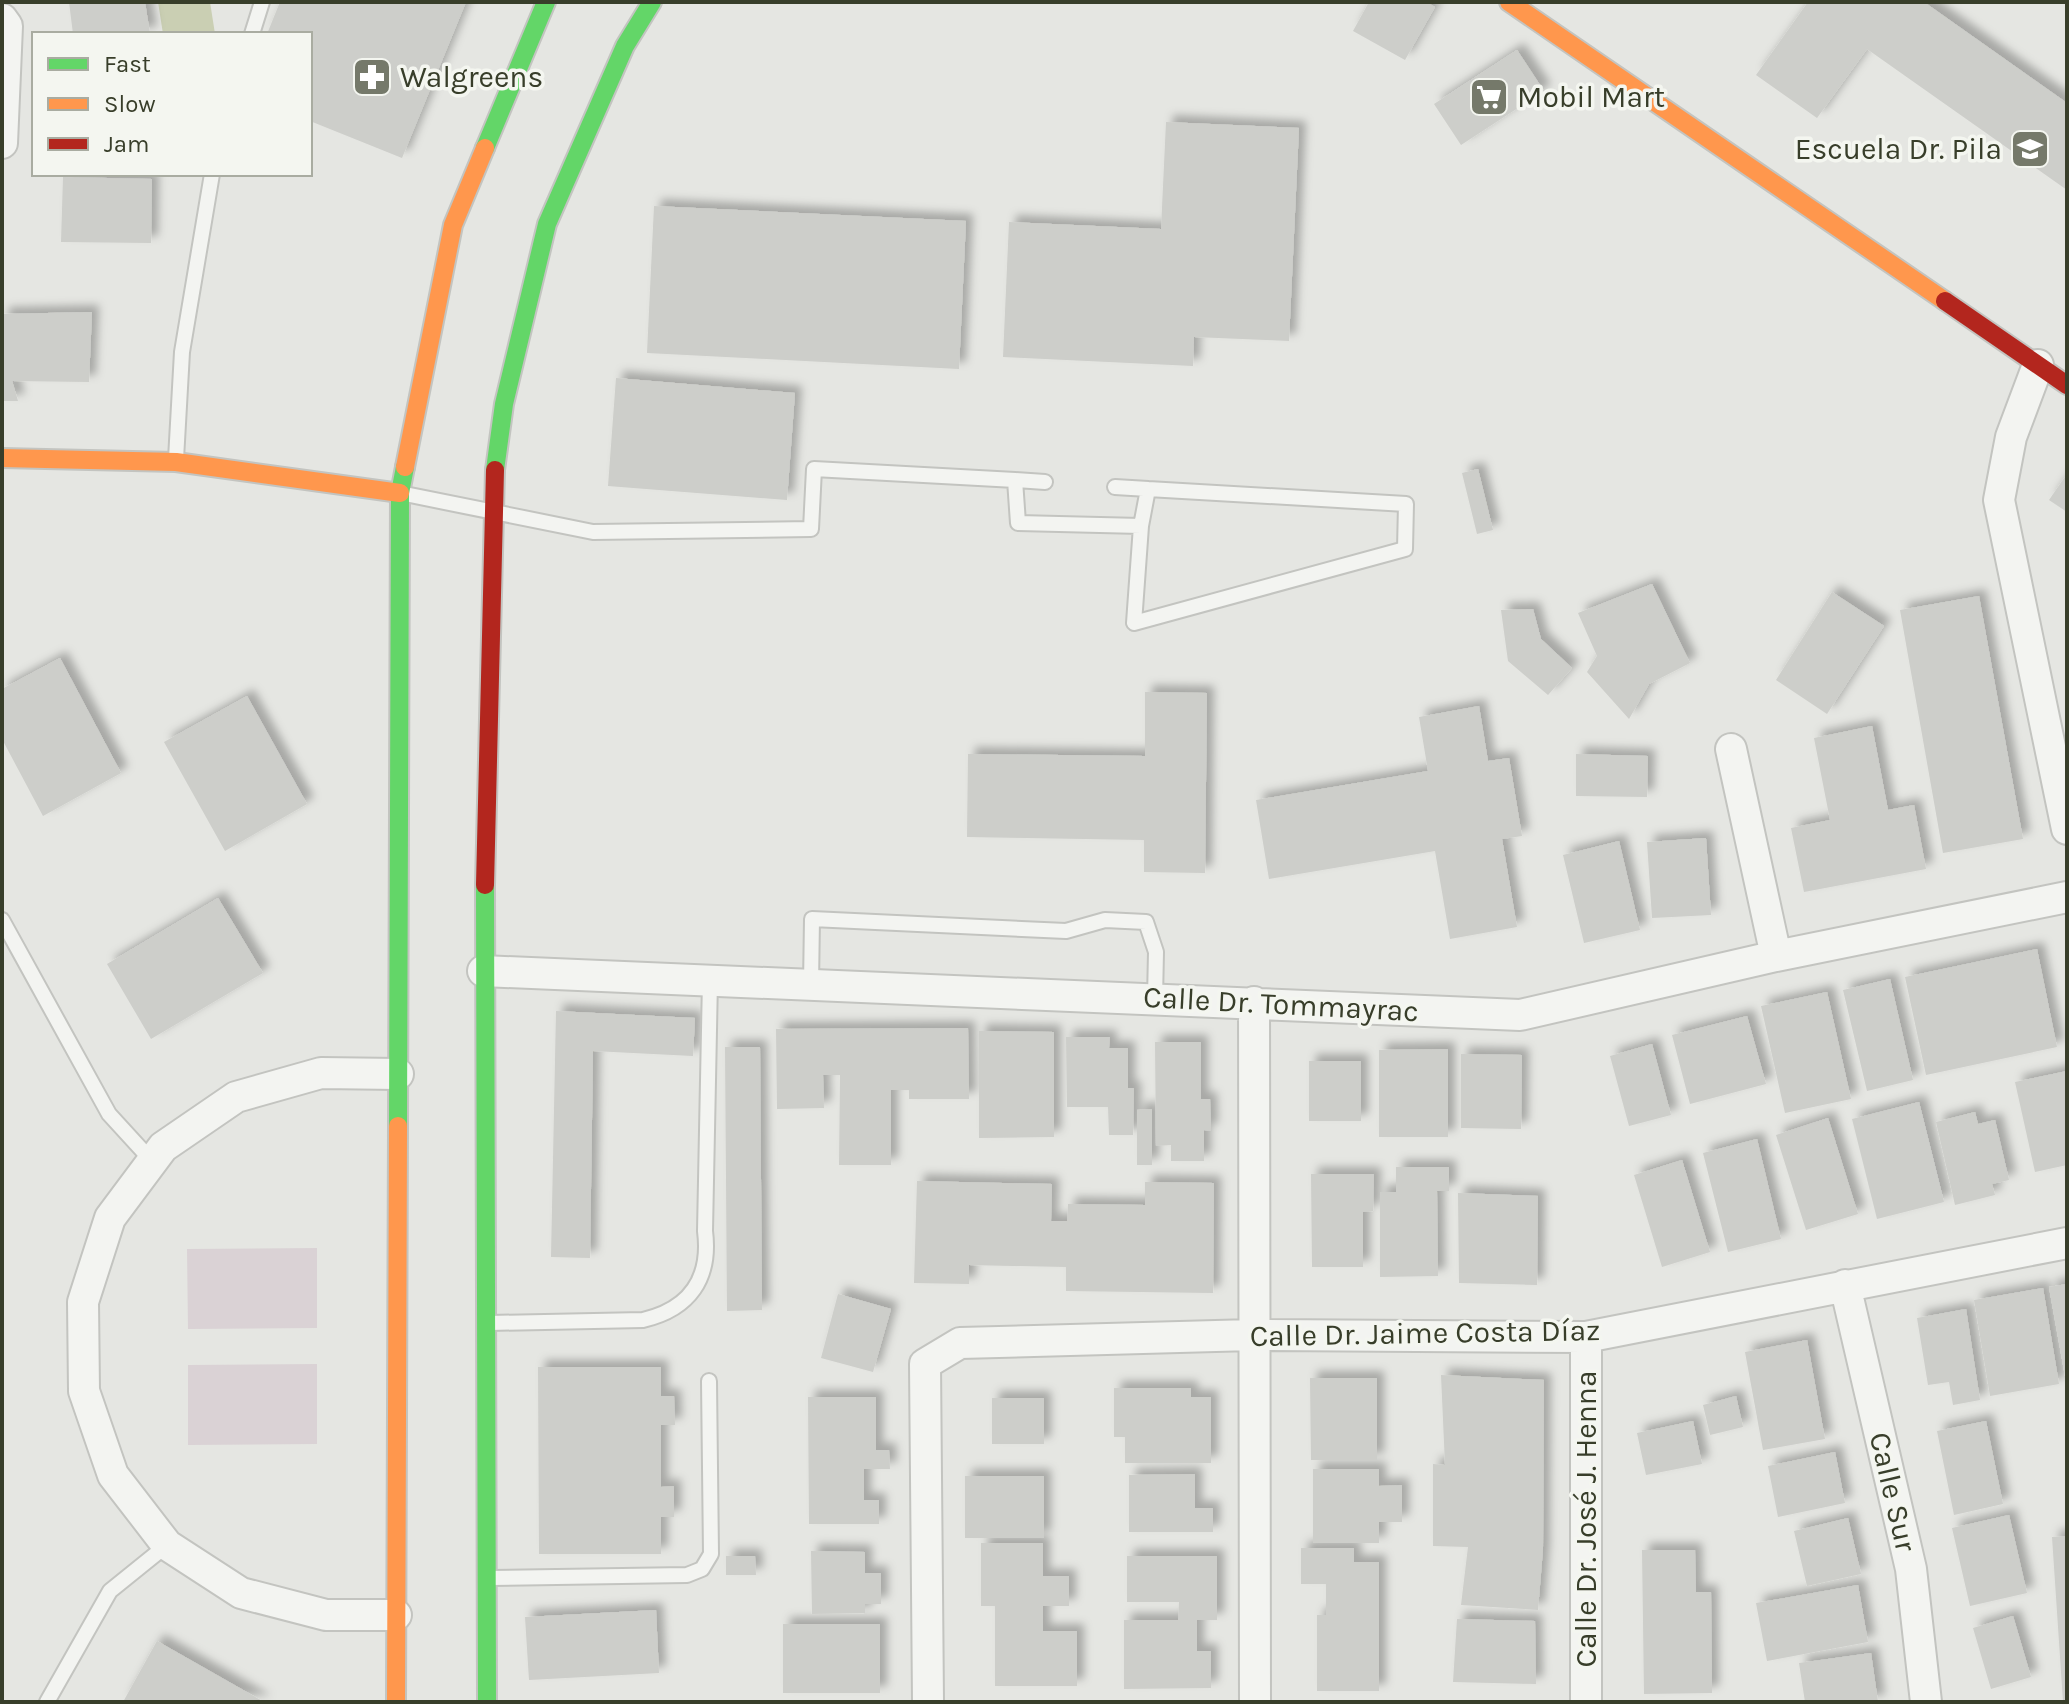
<svg xmlns="http://www.w3.org/2000/svg" width="2069" height="1704" font-family="Karla,sans-serif">
<style>
.green{fill:#dad2d5}
.water{fill:#cacfb3}
.building{fill:#cdceca;filter:url(#shadow)}
.lines{fill:none;stroke-linecap:round;stroke-linejoin:round}
.lane-casing{stroke:#c3c4c0;stroke-width:18}
.street-casing{stroke:#c3c4c0;stroke-width:34}
.fast-casing{stroke:#c3c4c0;stroke-width:22}
.slow-casing{stroke:#c3c4c0;stroke-width:22}
.jam-casing{stroke:#c3c4c0;stroke-width:22}
.lane{stroke:#f3f4f1;stroke-width:14}
.street{stroke:#f3f4f1;stroke-width:30}
.fast{stroke:#63d668;stroke-width:18}
.slow{stroke:#ff974d;stroke-width:18}
.jam{stroke:#b3261e;stroke-width:18}
.labels{text-anchor:middle;stroke-width:7;stroke-linejoin:round;paint-order:stroke}
.poi-label{font-size:30px;fill:#383e2a;stroke:#f4f6f0;text-anchor:start}
.street-label{font-size:30px;fill:#383e2a;stroke:#f4f6f0}
</style>
<defs>
<filter id="shadow"><feDropShadow dx="7" dy="-7" stdDeviation="4" flood-color="#0004"/></filter>
</defs>
<rect width="100%" height="100%" fill="#e5e6e2"/>
<path class="green" d="M 317,1248 L 317,1328 L 188,1329 L 187,1249 Z
M 317,1364 L 317,1444 L 188,1445 L 188,1365 Z"/>
<path class="water" d="M 158,2 L 210,2 L 215,34 L 163,34 Z"/>
<path class="building" d="M 69,2 L 145,2 L 150,34 L 73,34 Z
M 280,2 L 466,2 L 402,158 L 310,121 L 310,34 L 267,34 Z
M 1369,2 L 1426,2 L 1435,7 L 1405,60 L 1353,31 Z
M 1808,2 L 1924,2 L 2067,103 L 2067,190 L 1867,49 L 1817,118 L 1756,75 Z
M 1517,50 L 1544,91 L 1461,145 L 1434,104 Z
M 1166,122 L 1299,128 L 1289,341 L 1194,337 L 1193,366 L 1003,357 L 1009,222 L 1161,229 Z
M 63,177 L 152,179 L 151,243 L 61,242 Z
M 654,206 L 966,221 L 959,369 L 647,353 Z
M 92,312 L 89,382 L 12,381 L 18,401 L 2,401 L 2,314 Z
M 616,378 L 795,393 L 787,500 L 608,486 Z
M 1478,469 L 1493,530 L 1477,534 L 1462,473 Z
M 2067,474 L 2067,512 L 2049,500 Z
M 1652,584 L 1690,663 L 1649,684 L 1629,719 L 1587,672 L 1597,656 L 1578,613 Z
M 1832,592 L 1884,626 L 1827,714 L 1776,680 Z
M 1979,596 L 2023,839 L 1943,853 L 1900,610 Z
M 1533,609 L 1541,639 L 1572,668 L 1548,695 L 1508,661 L 1501,610 Z
M 60,658 L 121,773 L 43,816 L 2,739 L 2,689 Z
M 1145,692 L 1207,693 L 1205,873 L 1144,872 L 1144,840 L 967,837 L 968,754 L 1145,756 Z
M 247,696 L 307,804 L 225,851 L 164,742 Z
M 1479,706 L 1488,761 L 1509,758 L 1522,836 L 1502,839 L 1517,927 L 1450,939 L 1435,851 L 1269,879 L 1256,800 L 1428,771 L 1419,717 Z
M 1872,726 L 1888,810 L 1914,805 L 1926,869 L 1804,892 L 1791,828 L 1830,820 L 1814,738 Z
M 1576,754 L 1648,756 L 1647,797 L 1576,796 Z
M 1706,838 L 1711,915 L 1652,918 L 1647,842 Z
M 1619,841 L 1640,930 L 1584,943 L 1563,855 Z
M 218,898 L 263,973 L 151,1039 L 107,964 Z
M 2037,949 L 2057,1047 L 1926,1075 L 1905,977 Z
M 1890,979 L 1913,1080 L 1867,1091 L 1843,990 Z
M 1827,992 L 1851,1099 L 1785,1113 L 1761,1006 Z
M 556,1011 L 695,1018 L 693,1056 L 593,1051 L 590,1258 L 551,1257 Z
M 1747,1016 L 1766,1084 L 1690,1104 L 1672,1035 Z
M 968,1028 L 969,1099 L 909,1099 L 909,1090 L 891,1090 L 891,1165 L 839,1165 L 840,1075 L 823,1075 L 824,1108 L 777,1109 L 776,1029 Z
M 979,1031 L 1054,1032 L 1054,1137 L 979,1138 Z
M 1066,1037 L 1110,1037 L 1109,1048 L 1128,1048 L 1128,1088 L 1134,1088 L 1133,1135 L 1109,1135 L 1108,1107 L 1067,1107 Z
M 1155,1042 L 1201,1042 L 1201,1099 L 1210,1099 L 1211,1131 L 1204,1130 L 1204,1161 L 1171,1161 L 1171,1145 L 1156,1146 Z
M 1652,1044 L 1671,1115 L 1629,1126 L 1610,1056 Z
M 725,1047 L 760,1047 L 762,1310 L 727,1311 Z
M 1448,1049 L 1448,1137 L 1379,1137 L 1379,1050 Z
M 1461,1054 L 1522,1055 L 1521,1129 L 1461,1128 Z
M 1309,1061 L 1361,1061 L 1361,1121 L 1309,1121 Z
M 2067,1071 L 2067,1165 L 2035,1172 L 2015,1082 Z
M 1919,1102 L 1944,1202 L 1877,1219 L 1852,1119 Z
M 1152,1109 L 1152,1165 L 1137,1165 L 1137,1110 Z
M 1975,1112 L 1978,1124 L 1995,1120 L 2009,1180 L 1992,1184 L 1995,1195 L 1955,1205 L 1936,1122 Z
M 1828,1118 L 1858,1214 L 1806,1230 L 1776,1135 Z
M 1757,1139 L 1781,1239 L 1728,1252 L 1703,1153 Z
M 1682,1160 L 1710,1252 L 1662,1267 L 1634,1175 Z
M 1396,1167 L 1449,1167 L 1449,1191 L 1437,1191 L 1438,1276 L 1380,1277 L 1380,1192 L 1396,1192 Z
M 1311,1174 L 1374,1174 L 1373,1211 L 1363,1212 L 1363,1267 L 1312,1267 Z
M 917,1181 L 1052,1184 L 1051,1221 L 1067,1221 L 1068,1204 L 1145,1205 L 1145,1182 L 1214,1183 L 1213,1293 L 1066,1291 L 1066,1267 L 969,1265 L 969,1284 L 914,1283 Z
M 1458,1193 L 1538,1196 L 1537,1285 L 1459,1283 Z
M 2067,1284 L 2067,1376 L 2065,1376 L 2049,1287 Z
M 2043,1288 L 2059,1384 L 1990,1396 L 1974,1300 Z
M 838,1294 L 891,1309 L 873,1372 L 821,1358 Z
M 1966,1309 L 1980,1400 L 1953,1405 L 1949,1382 L 1928,1385 L 1917,1318 Z
M 1807,1340 L 1825,1439 L 1763,1450 L 1745,1352 Z
M 538,1367 L 661,1367 L 661,1396 L 674,1396 L 675,1425 L 661,1425 L 661,1487 L 674,1486 L 674,1517 L 661,1517 L 661,1554 L 539,1554 Z
M 1441,1375 L 1544,1380 L 1543,1549 L 1538,1610 L 1461,1605 L 1468,1547 L 1433,1546 L 1433,1464 L 1445,1465 Z
M 1310,1378 L 1377,1378 L 1377,1460 L 1311,1460 Z
M 1114,1388 L 1191,1388 L 1191,1397 L 1211,1397 L 1211,1463 L 1125,1463 L 1125,1437 L 1114,1437 Z
M 1736,1396 L 1743,1427 L 1710,1435 L 1703,1405 Z
M 808,1397 L 876,1397 L 876,1450 L 889,1450 L 890,1469 L 864,1469 L 864,1500 L 879,1500 L 879,1524 L 809,1524 Z
M 992,1398 L 1044,1398 L 1044,1444 L 992,1444 Z
M 1693,1421 L 1702,1464 L 1646,1475 L 1637,1433 Z
M 1986,1421 L 2003,1504 L 1954,1515 L 1937,1431 Z
M 1835,1452 L 1845,1503 L 1778,1517 L 1768,1466 Z
M 1313,1469 L 1379,1469 L 1379,1486 L 1402,1485 L 1402,1522 L 1379,1522 L 1379,1543 L 1313,1543 Z
M 1195,1474 L 1195,1508 L 1213,1508 L 1213,1532 L 1129,1532 L 1129,1475 Z
M 965,1476 L 1044,1476 L 1044,1538 L 965,1538 Z
M 2009,1515 L 2027,1593 L 1970,1606 L 1952,1528 Z
M 1848,1518 L 1861,1574 L 1807,1586 L 1794,1531 Z
M 2067,1536 L 2067,1702 L 2063,1702 L 2052,1537 Z
M 981,1543 L 1043,1543 L 1043,1576 L 1069,1576 L 1069,1606 L 1043,1606 L 1043,1631 L 1077,1631 L 1077,1686 L 995,1686 L 995,1606 L 981,1606 Z
M 1301,1548 L 1354,1548 L 1354,1562 L 1379,1562 L 1379,1691 L 1317,1691 L 1317,1615 L 1326,1615 L 1326,1584 L 1301,1584 Z
M 1642,1550 L 1695,1550 L 1696,1592 L 1711,1592 L 1712,1693 L 1644,1694 Z
M 811,1551 L 865,1552 L 865,1573 L 881,1573 L 881,1604 L 865,1604 L 865,1613 L 812,1614 Z
M 726,1556 L 755,1556 L 756,1575 L 726,1575 Z
M 1127,1556 L 1217,1556 L 1217,1620 L 1197,1620 L 1197,1651 L 1211,1651 L 1211,1688 L 1124,1689 L 1124,1620 L 1178,1620 L 1179,1602 L 1127,1602 Z
M 1858,1585 L 1868,1642 L 1767,1661 L 1756,1603 Z
M 656,1610 L 659,1673 L 529,1680 L 525,1617 Z
M 2013,1616 L 2031,1677 L 1991,1689 L 1973,1628 Z
M 1457,1619 L 1535,1621 L 1536,1684 L 1453,1682 Z
M 783,1624 L 880,1624 L 880,1693 L 783,1693 Z
M 157,1641 L 264,1702 L 123,1702 Z
M 1871,1653 L 1878,1702 L 1805,1702 L 1799,1663 Z"/>
<g class="lines">
<g class="lane-casing">
<path id="lane" d="M 252,34 L 262,2
M 176,459 L 182,352 L 212,174
M 1015,480 L 1045,482
M 1115,487 L 1148,489
M 405,494 L 593,532 L 811,529 L 814,469 L 1015,480 L 1018,523 L 1141,526 L 1148,489 L 1406,504 L 1405,549 L 1134,623 L 1141,526
M 2,920 L 109,1114 L 152,1161
M 811,984 L 812,919 L 1066,931 L 1105,920 L 1146,922 L 1156,952 L 1155,998
M 490,1323 L 643,1320 C 690,1309 711,1278 705,1231 L 710,980
M 491,1578 L 687,1575 L 702,1569 L 711,1554 L 709,1381
M 47,1702 L 110,1591 L 167,1545"/>
</g>
<g class="street-casing">
<path id="street" d="M 2,19 L 7,26 L 2,143
M 2038,365 L 2011,437 L 1999,500 L 2067,829
M 1731,749 L 1776,956
M 483,971 L 1520,1015 L 1776,956 L 2067,897
M 1254,1002 L 1255,1702
M 1845,1285 L 1911,1569 L 1926,1702
M 1586,1337 L 1586,1702
M 396,1615 L 326,1615 L 241,1593 L 167,1545 L 113,1475 L 84,1391 L 83,1302 L 110,1218 L 163,1147 L 236,1097 L 321,1073 L 398,1074
M 928,1702 L 925,1364 L 960,1343 L 1252,1335 L 1586,1337 L 2067,1243"/>
</g>
<g class="fast-casing">
<path id="fast" d="M 485,148 L 546,2
M 495,470 L 504,404 L 547,224 L 625,46 L 652,2
M 485,885 L 487,1702
M 398,1126 L 400,493 L 405,467"/>
</g>
<g class="slow-casing">
<path id="slow" d="M 1509,2 L 1945,301
M 2,458 L 176,462 L 400,493
M 405,467 L 453,225 L 485,148
M 396,1702 L 398,1126"/>
</g>
<g class="jam-casing">
<path id="jam" d="M 1945,301 L 2067,385
M 485,885 L 495,470"/>
</g>
<use href="#lane" class="lane"/>
<use href="#street" class="street"/>
<use href="#fast" class="fast"/>
<use href="#slow" class="slow"/>
<use href="#jam" class="jam"/>
</g>
<defs>
<g id="pharmacy-square" transform="scale(2)"><rect x="-9" y="-9" width="18" height="18" rx="4" fill="#75796a" stroke="#f4f6f0"/><path d="M-2-6h4v4h4v4h-4v4h-4v-4h-4v-4h4Z" fill="#fff"/></g>
<g id="supermarket-square" transform="scale(2)"><rect x="-9" y="-9" width="18" height="18" rx="4" fill="#75796a" stroke="#f4f6f0"/><path d="M-6-5.5h2.5l.6 2H6L4.5 2H-2.5L-4.4-4H-6ZM-1.5 3.2a1.3 1.3 0 1 0 .1 0ZM3 3.2a1.3 1.3 0 1 0 .1 0Z" fill="#fff"/></g>
<g id="school-square" transform="scale(2)"><rect x="-9" y="-9" width="18" height="18" rx="4" fill="#75796a" stroke="#f4f6f0"/><path d="M0-5L7-2L0 1L-7-2ZM-4 1L0 2.5L4 1V4Q0 6-4 4Z" fill="#fff"/></g>
</defs>
<g fill-rule="evenodd">
<use href="#pharmacy-square" x="372" y="77"/>
<use href="#supermarket-square" x="1489" y="97"/>
<use href="#school-square" x="2030" y="149"/>
</g>
<g class="labels">
<g class="poi-label">
<text x="400" y="87">Walgreens</text>
<text x="1517" y="107">Mobil Mart</text>
<text x="2002" y="159" text-anchor="end">Escuela Dr. Pila</text>
</g>
<g class="street-label">
<text transform="translate(1281 1004) rotate(3)" y="10">Calle Dr. Tommayrac</text>
<text transform="translate(1425 1333) rotate(-1)" y="10">Calle Dr. Jaime Costa Díaz</text>
<text transform="translate(1893 1492) rotate(77)" y="10">Calle Sur</text>
<text transform="translate(1586 1519) rotate(-90)" y="10">Calle Dr. José J. Henna</text>
</g>
</g>
<rect width="2069" height="1704" fill="none" stroke="#383e2a" stroke-width="8"/>
<rect x="32" y="32" width="280" height="144" fill="#f4f6f0" stroke="#a9aca1" stroke-width="2"/>
<rect x="48" y="58" width="40" height="12" fill="#63d668" stroke="#a9aca1" stroke-width="2"/>
<text x="104" y="72" font-size="24" fill="#383e2a">Fast</text>
<rect x="48" y="98" width="40" height="12" fill="#ff974d" stroke="#a9aca1" stroke-width="2"/>
<text x="104" y="112" font-size="24" fill="#383e2a">Slow</text>
<rect x="48" y="138" width="40" height="12" fill="#b3261e" stroke="#a9aca1" stroke-width="2"/>
<text x="104" y="152" font-size="24" fill="#383e2a">Jam</text>
</svg>
